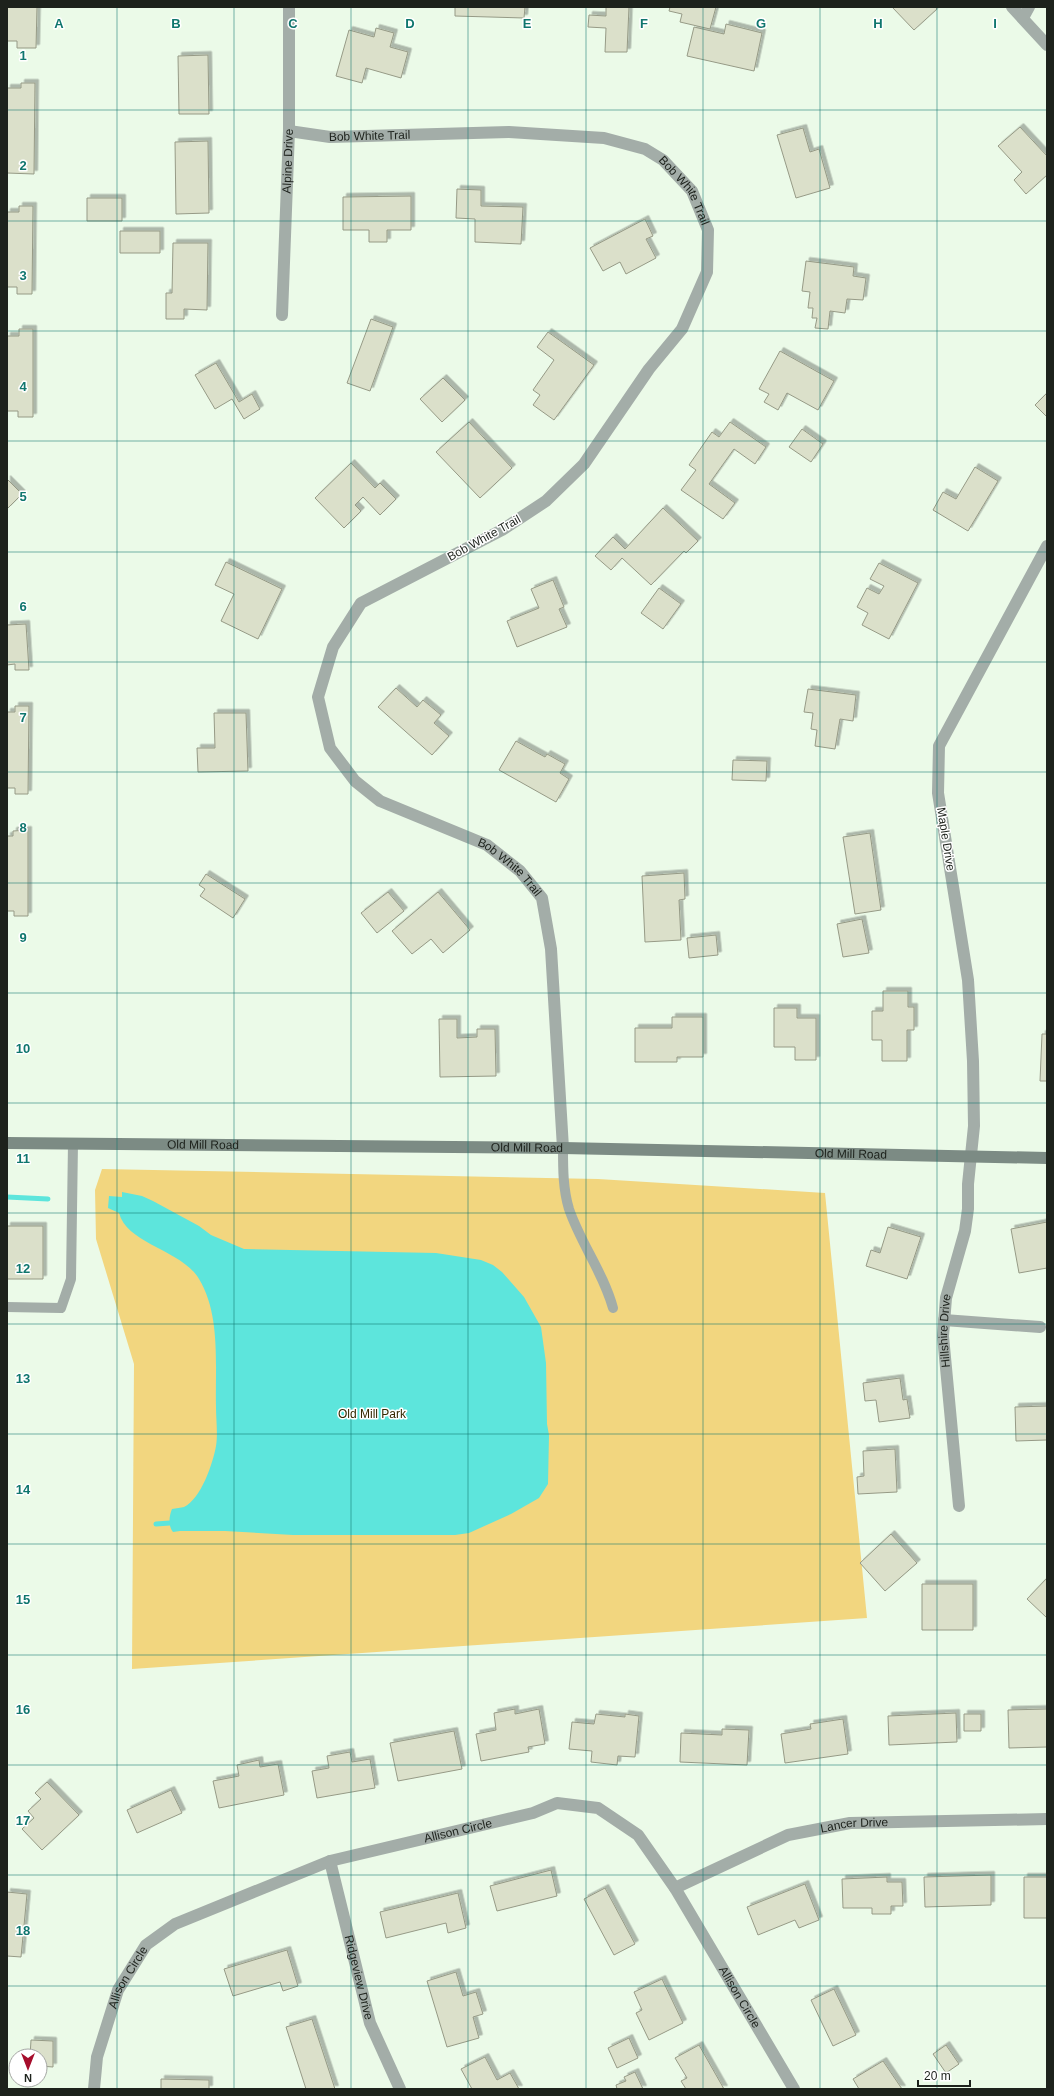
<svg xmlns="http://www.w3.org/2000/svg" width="1054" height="2096" font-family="Helvetica,sans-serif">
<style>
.green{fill:#f2d67f}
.water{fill:#5de5dc}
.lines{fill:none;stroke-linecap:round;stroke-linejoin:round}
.stream{stroke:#5de5dc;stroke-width:5}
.building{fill:#dbe0ca;stroke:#969a86;filter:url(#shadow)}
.lane{stroke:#a3ada8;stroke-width:10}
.street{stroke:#a3ada8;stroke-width:12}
.secondary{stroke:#7c8b84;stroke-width:12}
.grid{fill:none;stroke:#0f766e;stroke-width:1;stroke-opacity:0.55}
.labels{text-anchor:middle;stroke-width:3;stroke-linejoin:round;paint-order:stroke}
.street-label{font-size:12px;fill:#1d221c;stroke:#fff}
.park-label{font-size:12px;fill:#342800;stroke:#fff}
.grid-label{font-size:13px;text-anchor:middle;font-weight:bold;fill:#0f766e;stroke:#fff;stroke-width:3;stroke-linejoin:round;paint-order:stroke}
</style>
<defs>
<filter id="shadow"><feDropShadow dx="3.5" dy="-3.5" stdDeviation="0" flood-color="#0004"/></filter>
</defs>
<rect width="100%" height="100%" fill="#ebfae8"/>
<path class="green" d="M 102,1169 L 598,1179 L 825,1193 L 867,1618 L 132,1669 L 134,1364 L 96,1239 L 95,1190 Z"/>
<path class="water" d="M 122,1192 L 142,1196 L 153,1201 L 199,1226 L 211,1235 L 244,1249 L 436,1253 L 481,1260 L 493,1265 L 502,1272 L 524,1297 L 541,1327 L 546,1363 L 547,1424 L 549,1435 L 548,1484 L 539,1498 L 511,1514 L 469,1533 L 455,1535 L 293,1535 L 225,1531 L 180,1531 L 173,1532 C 168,1526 169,1516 172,1509 C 176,1508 181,1508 184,1507 C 201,1499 213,1463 216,1446 C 218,1434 216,1419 216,1407 C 215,1366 221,1315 199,1279 C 182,1250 127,1244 119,1213 L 108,1208 L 109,1196 L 122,1197 Z"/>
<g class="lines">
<path class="stream" d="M 7,1197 L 48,1199
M 156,1524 L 170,1523"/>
</g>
<path class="building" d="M 7,7 L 37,7 L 36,48 L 17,48 L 17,41 L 7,41 Z
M 455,7 L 525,7 L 524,18 L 455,16 Z
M 606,7 L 629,7 L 627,52 L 605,52 L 606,28 L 588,27 L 589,15 L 606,16 Z
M 670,7 L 716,7 L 710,29 L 680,22 L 682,14 L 669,11 Z
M 892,7 L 935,7 L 937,9 L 914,30 Z
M 726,24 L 762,33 L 754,71 L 687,56 L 694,27 L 724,34 Z
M 376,28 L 394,33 L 390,47 L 408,52 L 401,78 L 366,68 L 362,83 L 336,76 L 349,30 L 374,37 Z
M 208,55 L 209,114 L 179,114 L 178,56 Z
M 21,83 L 35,83 L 34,174 L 7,173 L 7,88 L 21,88 Z
M 1020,127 L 1047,156 L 1047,175 L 1026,194 L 1014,180 L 1022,172 L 998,146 Z
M 803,128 L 810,152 L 819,149 L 830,188 L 796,198 L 777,135 Z
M 208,141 L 209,213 L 176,214 L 175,142 Z
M 457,189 L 481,190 L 481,206 L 523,207 L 521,244 L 475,242 L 475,219 L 456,218 Z
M 411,196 L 411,230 L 387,230 L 387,242 L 369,242 L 369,230 L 343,230 L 343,197 Z
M 87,198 L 122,198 L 122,221 L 87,221 Z
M 19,206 L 33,206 L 32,294 L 17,294 L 17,287 L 7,287 L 7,212 L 19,212 Z
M 645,219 L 653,236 L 646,239 L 656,258 L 626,274 L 620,262 L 603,271 L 590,248 Z
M 120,231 L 160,231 L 160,253 L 120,253 Z
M 173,243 L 208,243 L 207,310 L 184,309 L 184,319 L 166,319 L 166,293 L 172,293 Z
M 806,261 L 854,267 L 853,276 L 866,278 L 863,300 L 847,299 L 845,313 L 830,311 L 828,329 L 815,328 L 817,318 L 812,318 L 813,308 L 808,308 L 810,292 L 802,291 Z
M 371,319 L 393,327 L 370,391 L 347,383 Z
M 19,329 L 33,329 L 33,417 L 18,417 L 18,411 L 7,411 L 7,336 L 19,336 Z
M 548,332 L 594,365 L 554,420 L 533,405 L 540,395 L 533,390 L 554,360 L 537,347 Z
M 780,351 L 834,381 L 818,410 L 787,393 L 778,410 L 764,402 L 769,394 L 759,389 Z
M 216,363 L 239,402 L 252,394 L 260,409 L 244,419 L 232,399 L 215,409 L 195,375 Z
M 443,378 L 465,400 L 442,422 L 420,399 Z
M 1047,393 L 1047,417 L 1035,405 Z
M 469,422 L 512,468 L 480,498 L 436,452 Z
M 730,422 L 766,447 L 755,464 L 734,449 L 709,484 L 735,503 L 723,519 L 681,490 L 696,470 L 689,465 L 712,432 L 719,437 Z
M 802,429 L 823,444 L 811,462 L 789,447 Z
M 351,463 L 375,488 L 380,483 L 396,499 L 380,515 L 363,497 L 355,505 L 361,511 L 344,528 L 315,498 Z
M 975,467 L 998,481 L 968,531 L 933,510 L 943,492 L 956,499 Z
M 7,479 L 22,494 L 7,509 Z
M 663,508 L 698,541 L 686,553 L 684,551 L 651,585 L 622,558 L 611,570 L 595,556 L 613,537 L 625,549 Z
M 226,562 L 282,589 L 258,639 L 221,621 L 234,594 L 215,585 Z
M 879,563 L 918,583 L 889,639 L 862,625 L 868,613 L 857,607 L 867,588 L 879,594 L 884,586 L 870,579 Z
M 553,580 L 564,607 L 559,609 L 567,627 L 517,647 L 507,621 L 539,608 L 531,589 Z
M 659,588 L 681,604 L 663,629 L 641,613 Z
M 26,624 L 29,670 L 15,670 L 15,664 L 7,665 L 7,625 Z
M 396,688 L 417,707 L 423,700 L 441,715 L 434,723 L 449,736 L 432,755 L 378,707 Z
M 808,689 L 856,695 L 853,721 L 840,719 L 835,749 L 815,746 L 817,730 L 811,729 L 813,713 L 804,712 Z
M 15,706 L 29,706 L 28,794 L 15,794 L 15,788 L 7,788 L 7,712 L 15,712 Z
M 214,713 L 246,713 L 248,771 L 198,772 L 197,748 L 215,748 Z
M 516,741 L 545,757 L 547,754 L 565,764 L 560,773 L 569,779 L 556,802 L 499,770 Z
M 733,760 L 767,761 L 766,781 L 732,780 Z
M 28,830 L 28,916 L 14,916 L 14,911 L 7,911 L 7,836 L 13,836 L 13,831 Z
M 870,833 L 881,910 L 855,914 L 843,837 Z
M 684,873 L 685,899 L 679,900 L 681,940 L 645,942 L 642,876 Z
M 206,874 L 245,899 L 233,918 L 200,896 L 205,889 L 199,885 Z
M 388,892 L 404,911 L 377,933 L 361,913 Z
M 438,892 L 470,930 L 443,953 L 431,939 L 412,954 L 392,931 Z
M 862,919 L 869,953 L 843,957 L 837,924 Z
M 716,935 L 718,955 L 689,958 L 687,938 Z
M 883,991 L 908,991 L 908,1007 L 914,1007 L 914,1030 L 907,1030 L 907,1061 L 882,1061 L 882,1040 L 872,1040 L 872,1011 L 883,1011 Z
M 774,1008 L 797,1008 L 797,1018 L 816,1018 L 816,1060 L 795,1060 L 795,1047 L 774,1047 Z
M 672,1017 L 703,1017 L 703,1057 L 677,1057 L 677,1062 L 635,1062 L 635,1028 L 672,1028 Z
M 439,1019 L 457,1019 L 457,1038 L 477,1037 L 477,1029 L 495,1029 L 496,1076 L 440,1077 Z
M 1042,1034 L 1047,1034 L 1047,1081 L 1040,1081 Z
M 1047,1222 L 1047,1268 L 1019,1273 L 1011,1229 Z
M 7,1226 L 43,1226 L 43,1279 L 7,1279 Z
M 888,1227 L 921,1237 L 907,1279 L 866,1266 L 871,1250 L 880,1253 Z
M 900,1378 L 903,1400 L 907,1399 L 910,1418 L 879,1422 L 876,1400 L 865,1401 L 863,1383 Z
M 1047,1406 L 1047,1440 L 1016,1441 L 1015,1407 Z
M 895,1449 L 897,1492 L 858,1494 L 857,1477 L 864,1476 L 863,1451 Z
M 891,1534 L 917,1563 L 885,1591 L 860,1563 Z
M 1047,1578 L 1047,1618 L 1027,1599 Z
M 922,1584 L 973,1584 L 973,1630 L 922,1630 Z
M 515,1709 L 515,1714 L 539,1709 L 545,1744 L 528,1747 L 529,1752 L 481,1761 L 476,1734 L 496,1730 L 494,1713 Z
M 1047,1709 L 1047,1747 L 1009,1748 L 1008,1710 Z
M 956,1713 L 957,1742 L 889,1745 L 888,1716 Z
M 596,1714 L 625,1717 L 625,1714 L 639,1716 L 635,1757 L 618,1756 L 617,1765 L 591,1762 L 592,1751 L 569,1749 L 572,1722 L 594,1724 Z
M 964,1714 L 981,1714 L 981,1731 L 964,1731 Z
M 843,1719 L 848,1754 L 785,1763 L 781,1734 L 811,1729 L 810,1724 Z
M 722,1729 L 749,1730 L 747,1765 L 680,1762 L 681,1733 L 722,1735 Z
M 454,1731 L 462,1769 L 398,1781 L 390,1743 Z
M 350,1752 L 352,1762 L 370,1759 L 375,1788 L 317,1798 L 312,1771 L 329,1768 L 327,1756 Z
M 259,1760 L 260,1767 L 278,1764 L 284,1795 L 219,1808 L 213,1781 L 239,1776 L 237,1765 Z
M 47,1782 L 79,1815 L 42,1850 L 22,1829 L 34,1818 L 28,1811 L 41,1799 L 35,1793 Z
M 171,1790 L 182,1813 L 137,1833 L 127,1810 Z
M 551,1870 L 557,1896 L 497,1911 L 490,1886 Z
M 991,1875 L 991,1905 L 925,1907 L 924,1877 Z
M 887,1877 L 887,1882 L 902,1882 L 903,1906 L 891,1906 L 891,1914 L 872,1914 L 872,1908 L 843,1908 L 842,1879 Z
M 1024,1877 L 1047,1877 L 1047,1918 L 1024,1918 Z
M 805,1884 L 819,1920 L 799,1928 L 795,1920 L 758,1935 L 747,1907 Z
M 605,1888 L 635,1944 L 614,1955 L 584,1899 Z
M 7,1892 L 27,1894 L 21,1957 L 7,1956 Z
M 458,1893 L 466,1928 L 448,1933 L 446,1923 L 386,1938 L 380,1912 Z
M 287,1950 L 298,1986 L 283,1991 L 280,1982 L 233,1996 L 224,1969 Z
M 456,1972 L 463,1996 L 476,1992 L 483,2014 L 473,2017 L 479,2038 L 447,2047 L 427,1981 Z
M 662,1979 L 683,2023 L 649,2040 L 636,2013 L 642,2010 L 634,1992 Z
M 834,1989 L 856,2035 L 833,2046 L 811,2000 Z
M 312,2019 L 335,2089 L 306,2089 L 286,2027 Z
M 629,2038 L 638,2058 L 617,2068 L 608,2048 Z
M 31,2040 L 53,2041 L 53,2067 L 40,2066 L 40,2056 L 30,2056 Z
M 699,2045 L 724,2089 L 686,2089 L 681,2081 L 687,2078 L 675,2058 Z
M 946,2045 L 959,2064 L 946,2073 L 933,2054 Z
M 485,2057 L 497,2080 L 510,2073 L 519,2089 L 472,2089 L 461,2069 Z
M 883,2061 L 902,2089 L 859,2089 L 853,2079 Z
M 635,2072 L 643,2089 L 617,2089 L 616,2085 L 626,2081 L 624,2077 Z
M 161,2079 L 209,2080 L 209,2089 L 161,2089 Z"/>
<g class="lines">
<path class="lane" d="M 563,1148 C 563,1169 563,1189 569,1209 C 581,1244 603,1272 613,1308
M 7,1307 L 61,1308 L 71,1279 L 73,1143"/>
<g class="street">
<path d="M 1012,7 L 1047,45"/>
<path d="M 1023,18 L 1029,7"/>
<path id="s1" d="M 289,131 L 330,137 L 509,132 L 604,138 L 645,149 L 663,160 L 692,191 L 708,230 L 707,272 L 682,329 L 649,369 L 584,464 L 546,501 L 502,530 L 361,603 L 333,647 L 318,697 L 330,748 L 355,781 L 380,801 L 487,845 L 520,871 L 542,898 L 551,949 L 563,1148"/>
<path id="s2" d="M 282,315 L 289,131 L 289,7"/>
<path d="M 944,1320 L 1040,1327"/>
<path id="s3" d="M 959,1506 L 943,1336 L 946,1298 L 965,1231 L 968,1209 L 968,1184 L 974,1126 L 973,1061 L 968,980 L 938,793 L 939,746 L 1047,546"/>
<path id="s4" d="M 330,1861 L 370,2023 L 400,2089"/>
<path id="s5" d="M 675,1888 L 788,1835 L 850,1823 L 1047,1819"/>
<path id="s6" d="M 94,2089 L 97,2057 L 118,1990 L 146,1945 L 175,1924 L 330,1861 L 533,1813 L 557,1803 L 598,1808 L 638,1835 L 675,1888 L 794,2089"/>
</g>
<path class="secondary" id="s7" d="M 7,1143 L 563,1148 L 1047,1158"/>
</g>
<path class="grid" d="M 117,7 L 117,2089M 234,7 L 234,2089M 351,7 L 351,2089M 468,7 L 468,2089M 586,7 L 586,2089M 703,7 L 703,2089M 820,7 L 820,2089M 937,7 L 937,2089M 7,110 L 1047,110M 7,221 L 1047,221M 7,331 L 1047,331M 7,441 L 1047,441M 7,552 L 1047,552M 7,662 L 1047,662M 7,772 L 1047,772M 7,883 L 1047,883M 7,993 L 1047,993M 7,1103 L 1047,1103M 7,1213 L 1047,1213M 7,1324 L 1047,1324M 7,1434 L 1047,1434M 7,1544 L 1047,1544M 7,1655 L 1047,1655M 7,1765 L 1047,1765M 7,1875 L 1047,1875M 7,1986 L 1047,1986"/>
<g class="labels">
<g class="street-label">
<text dy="4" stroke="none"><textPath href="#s1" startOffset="81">Bob White Trail</textPath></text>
<text dy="4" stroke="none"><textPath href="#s2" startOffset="154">Alpine Drive</textPath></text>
<text dy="4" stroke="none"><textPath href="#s1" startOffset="417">Bob White Trail</textPath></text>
<text transform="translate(484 538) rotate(-29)" y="4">Bob White Trail</text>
<text transform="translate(946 839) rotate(81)" y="4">Maple Drive</text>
<text dy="4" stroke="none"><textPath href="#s1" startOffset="1377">Bob White Trail</textPath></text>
<text dy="4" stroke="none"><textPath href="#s7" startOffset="196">Old Mill Road</textPath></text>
<text dy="4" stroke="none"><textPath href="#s7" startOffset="520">Old Mill Road</textPath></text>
<text dy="4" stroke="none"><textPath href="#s7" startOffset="844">Old Mill Road</textPath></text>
<text dy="4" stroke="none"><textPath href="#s3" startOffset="176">Hillshire Drive</textPath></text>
<text dy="4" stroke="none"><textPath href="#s5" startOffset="192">Lancer Drive</textPath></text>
<text dy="4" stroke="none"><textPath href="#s6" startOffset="490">Allison Circle</textPath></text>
<text dy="4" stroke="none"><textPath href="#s4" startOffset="120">Ridgeview Drive</textPath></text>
<text dy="4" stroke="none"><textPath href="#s6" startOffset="118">Allison Circle</textPath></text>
<text dy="4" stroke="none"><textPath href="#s6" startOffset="874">Allison Circle</textPath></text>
</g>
<g class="park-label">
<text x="372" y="1418">Old Mill Park</text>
</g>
</g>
<g class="grid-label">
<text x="59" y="28">A</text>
<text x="176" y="28">B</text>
<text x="293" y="28">C</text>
<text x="410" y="28">D</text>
<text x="527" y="28">E</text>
<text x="644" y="28">F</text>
<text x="761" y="28">G</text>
<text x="878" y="28">H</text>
<text x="995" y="28">I</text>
<text x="23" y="60">1</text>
<text x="23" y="170">2</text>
<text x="23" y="280">3</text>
<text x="23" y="391">4</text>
<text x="23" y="501">5</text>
<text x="23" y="611">6</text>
<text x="23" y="722">7</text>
<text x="23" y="832">8</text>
<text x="23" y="942">9</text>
<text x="23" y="1053">10</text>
<text x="23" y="1163">11</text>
<text x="23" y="1273">12</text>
<text x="23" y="1383">13</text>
<text x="23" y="1494">14</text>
<text x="23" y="1604">15</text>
<text x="23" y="1714">16</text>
<text x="23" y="1825">17</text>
<text x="23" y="1935">18</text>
</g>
<rect width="1054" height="2096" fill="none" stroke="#1d221c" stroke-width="16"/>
<g transform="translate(28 2068) rotate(180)"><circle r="19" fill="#ffffff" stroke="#a5a7a4"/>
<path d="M0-3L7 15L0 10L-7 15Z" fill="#a60d2c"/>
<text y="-6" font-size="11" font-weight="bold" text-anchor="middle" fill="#1d221c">N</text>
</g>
<path d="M918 2080v6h52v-6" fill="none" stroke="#1d221c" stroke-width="2"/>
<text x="924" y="2080" font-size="12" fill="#1d221c" stroke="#ffffff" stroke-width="3" paint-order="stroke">20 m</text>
</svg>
